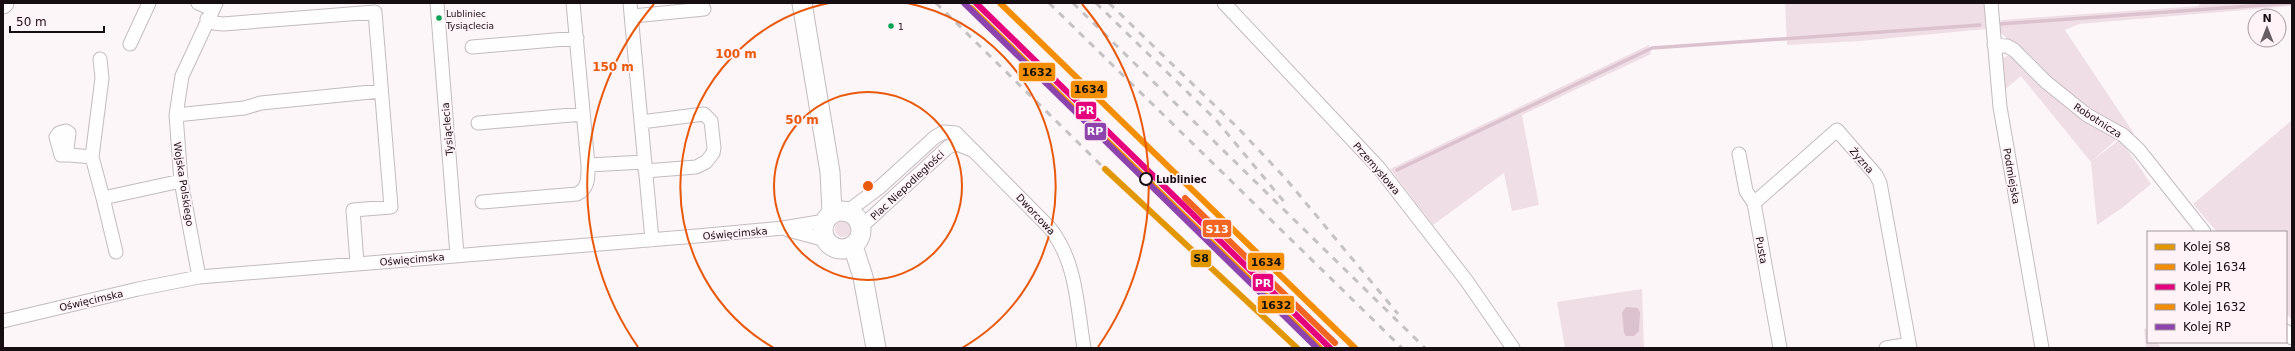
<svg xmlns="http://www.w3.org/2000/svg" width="2295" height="351" font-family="'DejaVu Sans',sans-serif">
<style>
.green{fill:#f0dee7}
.water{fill:#dcc2ce}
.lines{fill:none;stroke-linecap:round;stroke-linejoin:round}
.stream{stroke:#dcc2ce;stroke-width:3.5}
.street-casing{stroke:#c3bbbf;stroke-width:15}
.secondary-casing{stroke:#c3bbbf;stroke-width:21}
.street{stroke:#fffefe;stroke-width:13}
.secondary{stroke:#fffefe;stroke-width:19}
.rail{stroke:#c5c2c3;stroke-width:3;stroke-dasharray:7 7;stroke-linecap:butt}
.rail-1-casing{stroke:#fff3f8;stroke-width:9}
.rail-2-casing{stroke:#fff3f8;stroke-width:9}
.rail-3-casing{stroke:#fff3f8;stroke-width:9}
.rail-4-casing{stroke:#fff3f8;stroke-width:9}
.rail-5-casing{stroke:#fff3f8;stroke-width:9}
.rail-6-casing{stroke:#fff3f8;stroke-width:9}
.rail-1{stroke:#e19702;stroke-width:6}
.rail-2{stroke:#f38e01;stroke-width:6}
.rail-3{stroke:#e5007d;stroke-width:6}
.rail-4{stroke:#f38e01;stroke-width:6}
.rail-5{stroke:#8e44ad;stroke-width:6}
.rail-6{stroke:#f26522;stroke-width:6}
.ring{fill:none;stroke:#e8590c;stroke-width:2}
.bus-dot{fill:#00a651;stroke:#fff3f8;stroke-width:1.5}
.stop-dot{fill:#fff3f8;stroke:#170e13;stroke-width:2}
.labels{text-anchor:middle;stroke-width:3.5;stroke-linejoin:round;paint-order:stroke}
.bus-label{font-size:9px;fill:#170e13;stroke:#fff3f8;text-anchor:start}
.street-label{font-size:10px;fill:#170e13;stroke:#fff3f8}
.stop-label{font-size:10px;font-weight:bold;fill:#170e13;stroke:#fff3f8;text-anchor:start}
.centre{fill:#e8590c;stroke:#fff3f8;stroke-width:2}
.ring-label{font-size:12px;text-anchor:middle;font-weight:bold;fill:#e8590c;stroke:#fff3f8;stroke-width:3.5;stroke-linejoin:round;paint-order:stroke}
.line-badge{stroke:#fff3f8;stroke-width:1.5}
.badge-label{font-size:11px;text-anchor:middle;font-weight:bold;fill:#fff}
.pale-badge-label{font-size:11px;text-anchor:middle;font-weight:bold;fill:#111}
</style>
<rect width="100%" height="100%" fill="#fcf6f9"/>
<path class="green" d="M 1785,3 L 1984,3 L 1986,29 L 1860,41 L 1787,45 Z
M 2199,3 L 2292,3 L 2292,6 L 2079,24 L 2065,30 L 2135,135 L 2089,110 L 2057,86 L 1999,31 L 2001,20 L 2199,6 Z
M 1649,45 L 1651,54 L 1522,115 L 1539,205 L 1512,211 L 1504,173 L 1433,225 L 1390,169 Z
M 2011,54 L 2119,137 L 2091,162 L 2120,139 L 2151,184 L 2122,208 L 2097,225 L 2091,162 L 2021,76 L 2003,91 L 2001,59 Z
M 2292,120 L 2292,320 L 2286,313 L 2286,232 L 2217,232 L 2193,204 Z
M835 229a8 8 0 1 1 16 0a8 8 0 1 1-16 0Z
M 1642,289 L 1644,348 L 1565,348 L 1557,302 Z
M 2148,328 L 2148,342 L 2157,342 L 2161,348 L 2146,348 L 2144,329 Z"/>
<path class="water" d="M 1626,307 L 1638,308 L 1640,313 L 1639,331 L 1634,336 L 1626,336 L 1624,333 L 1622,313 Z"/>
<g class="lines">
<path class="stream" d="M 2000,24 L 2291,3
M 1397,170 L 1652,48 L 1980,25"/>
<g class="street-casing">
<path id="street" d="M 198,3 L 212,9
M 437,3 L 457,255
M 630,3 L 652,240
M 1224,3 L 1379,168 L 1466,280 L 1513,348
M 1991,3 L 2000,107 L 2042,348
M 633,16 L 704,9
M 207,19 L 214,23 L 223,24 L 375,12 L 391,207 L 353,210 L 357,263
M 130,44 L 149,3
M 1994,45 L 2007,46 L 2014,50 L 2046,82 L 2087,115 L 2123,135 L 2139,150 L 2204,232
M 472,47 L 577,38
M 100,59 L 102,78 L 92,157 L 103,198 L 181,181
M 176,115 L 244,108 L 261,103 L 381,91
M 641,122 L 704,114 L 711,121 L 714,148 L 713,153 L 706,162 L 696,167 L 645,171
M 478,123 L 583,114
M 1739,154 L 1746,191 L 1754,203 L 1780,348
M 70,155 L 61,155 L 56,137 L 59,133 L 66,131 L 69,133 L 67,149 L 70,155 L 92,157
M 588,165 L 644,162
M 103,198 L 116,252
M 482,202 L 577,194 C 589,188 588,177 588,165 L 573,3
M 1754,203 L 1837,130 L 1876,175 L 1880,183 L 1910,348
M 848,211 L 880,187 L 935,137 L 944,132 L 956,133 L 1049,227 C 1077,261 1077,307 1084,348
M 861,227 L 948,147 L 957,144 L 972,150
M 788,230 L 826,240
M 199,277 L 181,181 L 176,115 L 182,76 L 216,3
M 3,321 L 138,289 L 199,277 L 697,236 L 783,228 L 825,221
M 2286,331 L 2292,338
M 1886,348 L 1909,344"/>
</g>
<g class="secondary-casing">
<path id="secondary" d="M 802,3 L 830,172 L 832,213
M 3,4 L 4,3
M823 230a19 19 0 1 1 38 0a19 19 0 1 1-38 0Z
M 853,246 L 863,277 L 876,348"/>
</g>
<use href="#street" class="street"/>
<use href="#secondary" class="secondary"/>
<path class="rail" d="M 936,3 L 1105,169
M 1049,3 L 1402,348
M 1073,3 L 1425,348
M 1096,3 L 1216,120 L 1286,204
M 1109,3 L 1238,128 L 1286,179 L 1398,314"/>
<g class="rail-1-casing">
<path id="rail-1" d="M 1105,169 L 1297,348"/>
</g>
<g class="rail-2-casing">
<path id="rail-2" d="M 1000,3 L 1355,348"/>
</g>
<g class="rail-3-casing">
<path id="rail-3" d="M 976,3 L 1330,348"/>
</g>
<g class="rail-4-casing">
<path id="rail-4" d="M 971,8 L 1320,348"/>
</g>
<g class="rail-5-casing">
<path id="rail-5" d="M 964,3 L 1317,348"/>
</g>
<g class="rail-6-casing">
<path id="rail-6" d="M 1185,198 L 1335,343"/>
</g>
<use href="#rail-1" class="rail-1"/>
<use href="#rail-2" class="rail-2"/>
<use href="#rail-3" class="rail-3"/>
<use href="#rail-4" class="rail-4"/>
<use href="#rail-5" class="rail-5"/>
<use href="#rail-6" class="rail-6"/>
</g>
<g class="ring">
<circle cx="868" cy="186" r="94"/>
<path d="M774 348A187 187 0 0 1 829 3M907 3A187 187 0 0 1 962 348"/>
<path d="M638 347A281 281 0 0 1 654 4M1082 4A281 281 0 0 1 1098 347"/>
</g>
<g class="bus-dot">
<circle cx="439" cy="18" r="3.5"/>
<circle cx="891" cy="26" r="3.5"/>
</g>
<circle class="stop-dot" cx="1146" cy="179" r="6"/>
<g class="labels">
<g class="bus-label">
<text x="446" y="17">Lubliniec<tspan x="446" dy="12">Tysiąclecia</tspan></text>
<text x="898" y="30">1</text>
</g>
<g class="street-label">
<text transform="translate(2098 120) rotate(33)" y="4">Robotnicza</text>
<text transform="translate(447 129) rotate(-95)" y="4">Tysiąclecia</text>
<text transform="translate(1862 160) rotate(49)" y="4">Żyzna</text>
<text transform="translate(1377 168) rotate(49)" y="4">Przemysłowa</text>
<text transform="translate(2012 176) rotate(80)" y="4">Podmiejska</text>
<text transform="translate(184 184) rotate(81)" y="4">Wojska Polskiego</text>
<text transform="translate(907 185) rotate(-43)" y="4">Plac Niepodległości</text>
<text transform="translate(1036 214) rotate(47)" y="4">Dworcowa</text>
<text transform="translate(735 233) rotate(-5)" y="4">Oświęcimska</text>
<text transform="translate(1762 250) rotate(80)" y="4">Pusta</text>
<text transform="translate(412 259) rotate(-5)" y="4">Oświęcimska</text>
<text transform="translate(91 300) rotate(-13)" y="4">Oświęcimska</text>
</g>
<g class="stop-label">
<text x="1156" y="183">Lubliniec</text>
</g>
</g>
<circle cx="868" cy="186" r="6" class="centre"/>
<g class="ring-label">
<text x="736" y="58">100 m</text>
<text x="613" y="71">150 m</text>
<text x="802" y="124">50 m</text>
</g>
<g class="line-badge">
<rect x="1018" y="62" width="38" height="20" rx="4" fill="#f38e01"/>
<rect x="1070" y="80" width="38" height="19" rx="4" fill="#f38e01"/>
<rect x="1075" y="101" width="22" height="19" rx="4" fill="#e5007d"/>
<rect x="1084" y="122" width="23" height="19" rx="4" fill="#8e44ad"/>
<rect x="1202" y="219" width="30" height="19" rx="4" fill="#f26522"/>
<rect x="1190" y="249" width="22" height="19" rx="4" fill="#e19702"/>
<rect x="1247" y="252" width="38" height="19" rx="4" fill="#f38e01"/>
<rect x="1252" y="273" width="22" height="19" rx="4" fill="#e5007d"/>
<rect x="1257" y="295" width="38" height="19" rx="4" fill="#f38e01"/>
</g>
<g class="badge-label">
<text x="1086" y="114">PR</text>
<text x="1095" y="135">RP</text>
<text x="1217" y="233">S13</text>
<text x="1263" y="287">PR</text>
</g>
<g class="pale-badge-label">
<text x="1037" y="76">1632</text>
<text x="1089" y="93">1634</text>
<text x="1201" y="262">S8</text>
<text x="1266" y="266">1634</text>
<text x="1276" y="309">1632</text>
</g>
<rect width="2295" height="351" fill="none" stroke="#170e13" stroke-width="8"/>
<rect x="2147" y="231" width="140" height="112" fill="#fff3f8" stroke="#a2979c"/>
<rect x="2155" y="244" width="20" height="6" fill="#e19702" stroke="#a2979c"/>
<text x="2183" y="251" font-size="12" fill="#170e13">Kolej S8</text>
<rect x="2155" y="264" width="20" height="6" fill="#f38e01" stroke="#a2979c"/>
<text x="2183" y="271" font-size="12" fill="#170e13">Kolej 1634</text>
<rect x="2155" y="284" width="20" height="6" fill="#e5007d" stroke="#a2979c"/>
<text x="2183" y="291" font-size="12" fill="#170e13">Kolej PR</text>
<rect x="2155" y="304" width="20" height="6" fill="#f38e01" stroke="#a2979c"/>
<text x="2183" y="311" font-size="12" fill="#170e13">Kolej 1632</text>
<rect x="2155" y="324" width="20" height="6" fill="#8e44ad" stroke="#a2979c"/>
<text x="2183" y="331" font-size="12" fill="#170e13">Kolej RP</text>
<g transform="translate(2267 28)"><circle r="19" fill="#fff3f8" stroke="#a2979c"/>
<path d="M0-3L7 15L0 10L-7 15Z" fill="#675f64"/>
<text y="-6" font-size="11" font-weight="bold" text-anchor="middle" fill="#170e13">N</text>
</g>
<path d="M10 26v6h94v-6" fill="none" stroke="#170e13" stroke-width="2"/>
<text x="16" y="26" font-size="12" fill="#170e13" stroke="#fff3f8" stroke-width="3" paint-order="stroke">50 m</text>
</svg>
